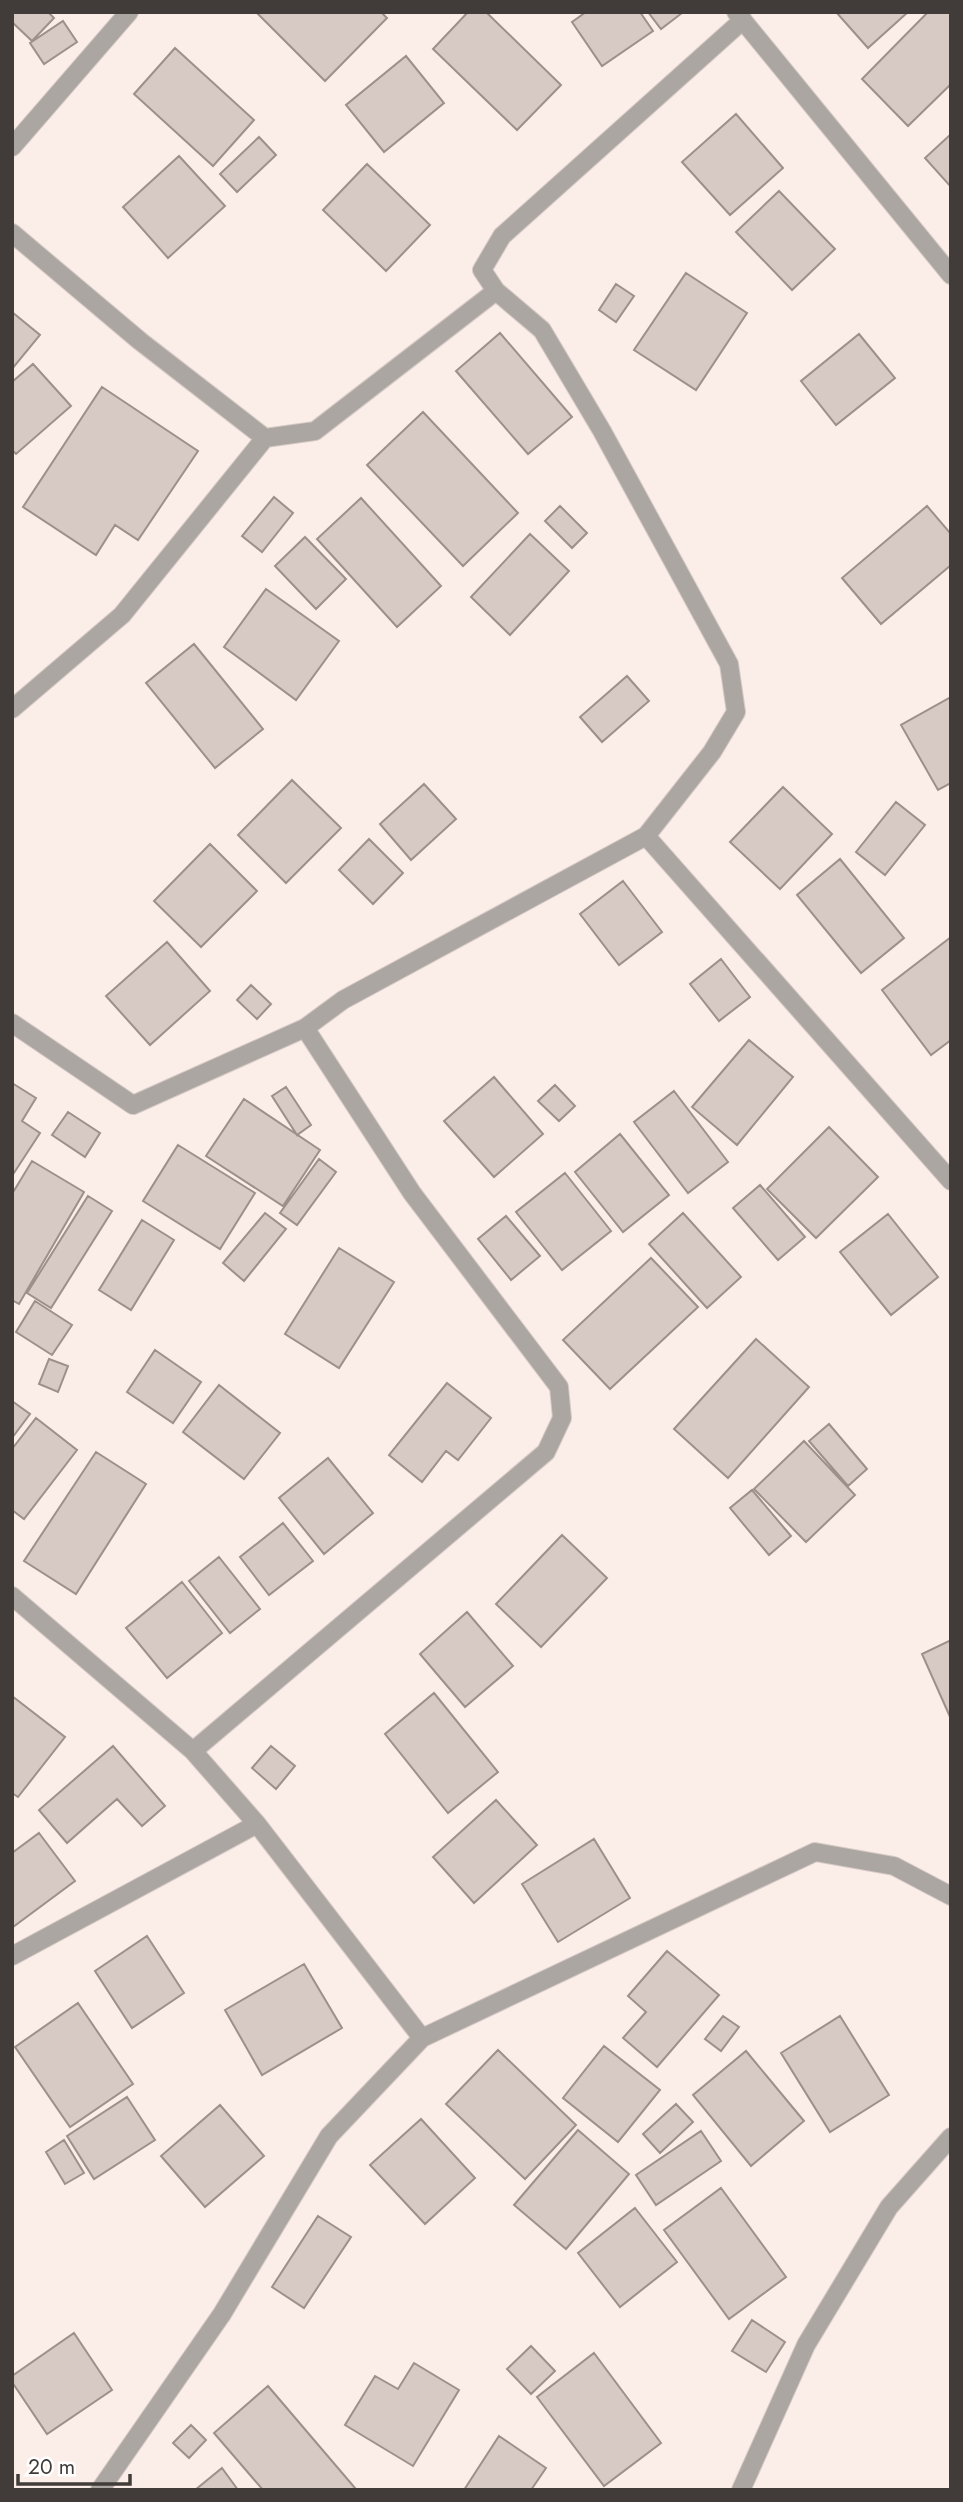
<svg xmlns="http://www.w3.org/2000/svg" width="963" height="2502" font-family="Jost,sans-serif">
<style>
.building{fill:#d7c9c3;stroke:#9d908b;stroke-width:2}
.lines{fill:none;stroke-linecap:round;stroke-linejoin:round}
.minor-casing{stroke:#d6cac4;stroke-width:20}
.minor{stroke:#aca6a3;stroke-width:18}
</style>
<rect width="100%" height="100%" fill="#fbede7"/>
<path class="building" d="M 12,12 L 48,12 L 54,18 L 32,41 L 12,22 Z
M 256,12 L 381,12 L 387,18 L 325,81 Z
M 468,12 L 486,12 L 561,85 L 517,130 L 433,49 Z
M 586,12 L 640,12 L 653,31 L 602,66 L 572,22 Z
M 648,12 L 681,12 L 682,13 L 661,29 Z
M 836,12 L 908,12 L 868,48 Z
M 928,12 L 951,12 L 951,84 L 908,126 L 862,79 Z
M 63,21 L 77,42 L 44,64 L 30,43 Z
M 175,48 L 254,120 L 213,166 L 134,94 Z
M 406,56 L 444,103 L 384,152 L 346,105 Z
M 736,114 L 783,168 L 730,215 L 682,162 Z
M 951,134 L 951,187 L 925,158 Z
M 259,137 L 276,155 L 237,192 L 220,174 Z
M 179,156 L 225,206 L 168,258 L 123,207 Z
M 367,164 L 430,225 L 386,271 L 323,210 Z
M 779,191 L 835,249 L 792,290 L 736,232 Z
M 686,273 L 747,313 L 696,390 L 634,350 Z
M 616,284 L 634,296 L 616,322 L 599,310 Z
M 12,312 L 40,335 L 12,369 Z
M 500,333 L 572,417 L 528,454 L 456,371 Z
M 859,334 L 895,378 L 836,425 L 801,381 Z
M 33,364 L 71,406 L 16,454 L 12,450 L 12,382 Z
M 102,387 L 198,451 L 138,540 L 115,525 L 96,555 L 23,507 Z
M 423,412 L 518,513 L 463,566 L 367,465 Z
M 274,497 L 293,513 L 262,552 L 242,536 Z
M 361,498 L 441,586 L 397,627 L 317,539 Z
M 560,506 L 587,533 L 572,548 L 545,521 Z
M 927,506 L 951,534 L 951,565 L 881,624 L 842,578 Z
M 530,534 L 569,571 L 510,635 L 471,597 Z
M 305,537 L 346,579 L 316,609 L 275,566 Z
M 266,589 L 339,641 L 296,700 L 224,647 Z
M 194,644 L 263,729 L 215,768 L 146,683 Z
M 627,676 L 649,701 L 602,742 L 580,717 Z
M 951,697 L 951,783 L 938,790 L 901,725 Z
M 292,780 L 341,828 L 286,883 L 238,835 Z
M 424,784 L 456,819 L 411,860 L 380,824 Z
M 783,787 L 832,834 L 780,889 L 730,842 Z
M 896,802 L 925,825 L 885,875 L 856,852 Z
M 369,839 L 403,873 L 373,904 L 339,870 Z
M 210,844 L 257,891 L 201,947 L 154,901 Z
M 840,859 L 904,938 L 861,973 L 797,895 Z
M 623,881 L 662,932 L 619,965 L 580,914 Z
M 951,937 L 951,1040 L 931,1055 L 882,990 Z
M 167,942 L 210,991 L 150,1045 L 106,996 Z
M 721,959 L 750,997 L 719,1021 L 690,984 Z
M 251,985 L 271,1004 L 257,1019 L 237,1000 Z
M 749,1040 L 793,1077 L 737,1145 L 692,1107 Z
M 494,1077 L 543,1134 L 494,1177 L 444,1121 Z
M 12,1083 L 36,1098 L 22,1121 L 40,1133 L 12,1176 Z
M 555,1085 L 575,1106 L 559,1121 L 538,1101 Z
M 286,1087 L 311,1125 L 297,1135 L 272,1096 Z
M 674,1091 L 728,1162 L 688,1193 L 634,1122 Z
M 244,1099 L 320,1150 L 283,1206 L 206,1156 Z
M 68,1112 L 100,1133 L 85,1157 L 52,1135 Z
M 829,1127 L 878,1177 L 816,1238 L 767,1189 Z
M 620,1134 L 669,1195 L 623,1232 L 575,1172 Z
M 178,1145 L 255,1193 L 220,1249 L 143,1201 Z
M 319,1159 L 336,1172 L 297,1225 L 280,1213 Z
M 32,1161 L 84,1192 L 19,1304 L 12,1300 L 12,1194 Z
M 565,1173 L 611,1231 L 562,1270 L 516,1212 Z
M 760,1185 L 805,1237 L 778,1260 L 733,1208 Z
M 88,1196 L 112,1211 L 51,1308 L 27,1293 Z
M 265,1213 L 286,1229 L 244,1281 L 223,1263 Z
M 683,1213 L 741,1277 L 707,1308 L 649,1244 Z
M 888,1214 L 938,1277 L 891,1315 L 840,1252 Z
M 506,1216 L 540,1256 L 511,1280 L 478,1239 Z
M 142,1220 L 174,1240 L 131,1310 L 99,1290 Z
M 339,1248 L 394,1282 L 339,1368 L 285,1334 Z
M 651,1258 L 698,1307 L 610,1389 L 563,1340 Z
M 35,1301 L 72,1325 L 52,1355 L 16,1332 Z
M 756,1339 L 809,1387 L 728,1478 L 674,1429 Z
M 155,1350 L 201,1382 L 173,1423 L 127,1392 Z
M 49,1359 L 68,1366 L 58,1392 L 39,1384 Z
M 447,1383 L 491,1418 L 458,1460 L 446,1451 L 422,1482 L 389,1455 Z
M 219,1385 L 280,1433 L 244,1479 L 183,1432 Z
M 12,1401 L 30,1414 L 12,1438 Z
M 36,1418 L 77,1450 L 24,1519 L 12,1510 L 12,1449 Z
M 829,1424 L 867,1469 L 848,1486 L 809,1441 Z
M 804,1441 L 855,1495 L 806,1542 L 754,1489 Z
M 96,1452 L 146,1484 L 76,1594 L 24,1561 Z
M 328,1458 L 373,1513 L 324,1554 L 279,1498 Z
M 752,1490 L 791,1536 L 769,1555 L 730,1508 Z
M 283,1523 L 313,1561 L 269,1595 L 240,1557 Z
M 562,1535 L 607,1578 L 541,1647 L 496,1604 Z
M 219,1557 L 260,1609 L 230,1633 L 189,1581 Z
M 182,1582 L 222,1633 L 167,1678 L 126,1628 Z
M 467,1612 L 513,1666 L 465,1707 L 420,1654 Z
M 951,1640 L 951,1719 L 922,1654 Z
M 434,1693 L 498,1772 L 448,1813 L 385,1734 Z
M 12,1696 L 65,1737 L 18,1797 L 12,1793 Z
M 113,1746 L 165,1806 L 142,1826 L 117,1799 L 67,1843 L 39,1810 Z
M 271,1746 L 295,1766 L 276,1789 L 252,1768 Z
M 496,1800 L 537,1845 L 474,1903 L 433,1857 Z
M 39,1833 L 75,1881 L 13,1927 L 12,1853 Z
M 594,1839 L 630,1898 L 558,1942 L 522,1884 Z
M 147,1936 L 184,1993 L 132,2028 L 95,1971 Z
M 667,1951 L 719,1995 L 657,2067 L 623,2038 L 646,2012 L 628,1996 Z
M 304,1964 L 342,2028 L 262,2075 L 225,2010 Z
M 78,2003 L 133,2084 L 70,2127 L 15,2047 Z
M 723,2016 L 739,2027 L 721,2051 L 705,2039 Z
M 840,2016 L 889,2095 L 830,2132 L 781,2053 Z
M 604,2046 L 660,2090 L 618,2142 L 563,2098 Z
M 498,2050 L 576,2125 L 525,2179 L 446,2104 Z
M 746,2051 L 804,2121 L 751,2166 L 693,2095 Z
M 127,2097 L 155,2140 L 94,2179 L 67,2136 Z
M 676,2104 L 693,2122 L 660,2153 L 643,2134 Z
M 220,2105 L 264,2156 L 205,2207 L 161,2156 Z
M 421,2119 L 475,2178 L 425,2224 L 370,2165 Z
M 578,2130 L 629,2174 L 566,2249 L 514,2205 Z
M 701,2131 L 721,2161 L 656,2205 L 636,2175 Z
M 64,2140 L 84,2173 L 65,2184 L 46,2152 Z
M 721,2188 L 786,2277 L 729,2319 L 664,2230 Z
M 635,2208 L 677,2262 L 620,2307 L 578,2253 Z
M 318,2216 L 351,2237 L 304,2308 L 272,2287 Z
M 752,2320 L 785,2342 L 766,2372 L 732,2351 Z
M 74,2333 L 112,2390 L 47,2434 L 12,2382 L 12,2376 Z
M 531,2346 L 555,2371 L 531,2394 L 507,2369 Z
M 594,2353 L 661,2443 L 604,2486 L 537,2397 Z
M 414,2363 L 459,2390 L 413,2466 L 345,2425 L 375,2376 L 398,2389 Z
M 268,2386 L 355,2488 L 353,2490 L 263,2490 L 214,2433 Z
M 191,2425 L 206,2440 L 189,2458 L 173,2443 Z
M 499,2436 L 546,2468 L 531,2490 L 464,2490 Z
M 222,2468 L 238,2490 L 195,2490 Z"/>
<g class="lines">
<g class="minor-casing">
<path id="minor" d="M 736,12 L 951,275
M 12,147 L 129,12
M 12,233 L 140,341 L 265,438 L 315,431 L 496,291 L 542,330 L 602,431 L 729,664 L 736,712 L 712,752 L 646,836 L 343,1000 L 305,1028 L 133,1105 L 12,1023
M 496,291 L 482,270 L 502,236 L 743,20
M 12,709 L 122,615 L 265,438
M 646,836 L 951,1181
M 12,1596 L 193,1751 L 257,1824 L 422,2038
M 193,1751 L 546,1452 L 562,1418 L 559,1387 L 412,1193 L 305,1028
M 12,1956 L 257,1824
M 100,2490 L 222,2314 L 329,2136 L 422,2038 L 815,1852 L 894,1866 L 951,1896
M 741,2490 L 806,2345 L 889,2207 L 951,2137"/>
</g>
<use href="#minor" class="minor"/>
</g>
<rect width="963" height="2502" fill="none" stroke="#413c39" stroke-width="28"/>
<path d="M18 2474v10h112v-10" fill="none" stroke="#413c39" stroke-width="3.5"/>
<text x="28" y="2474" font-size="21" fill="#413c39" stroke="#ffffff" stroke-width="5" paint-order="stroke">20 m</text>
</svg>
